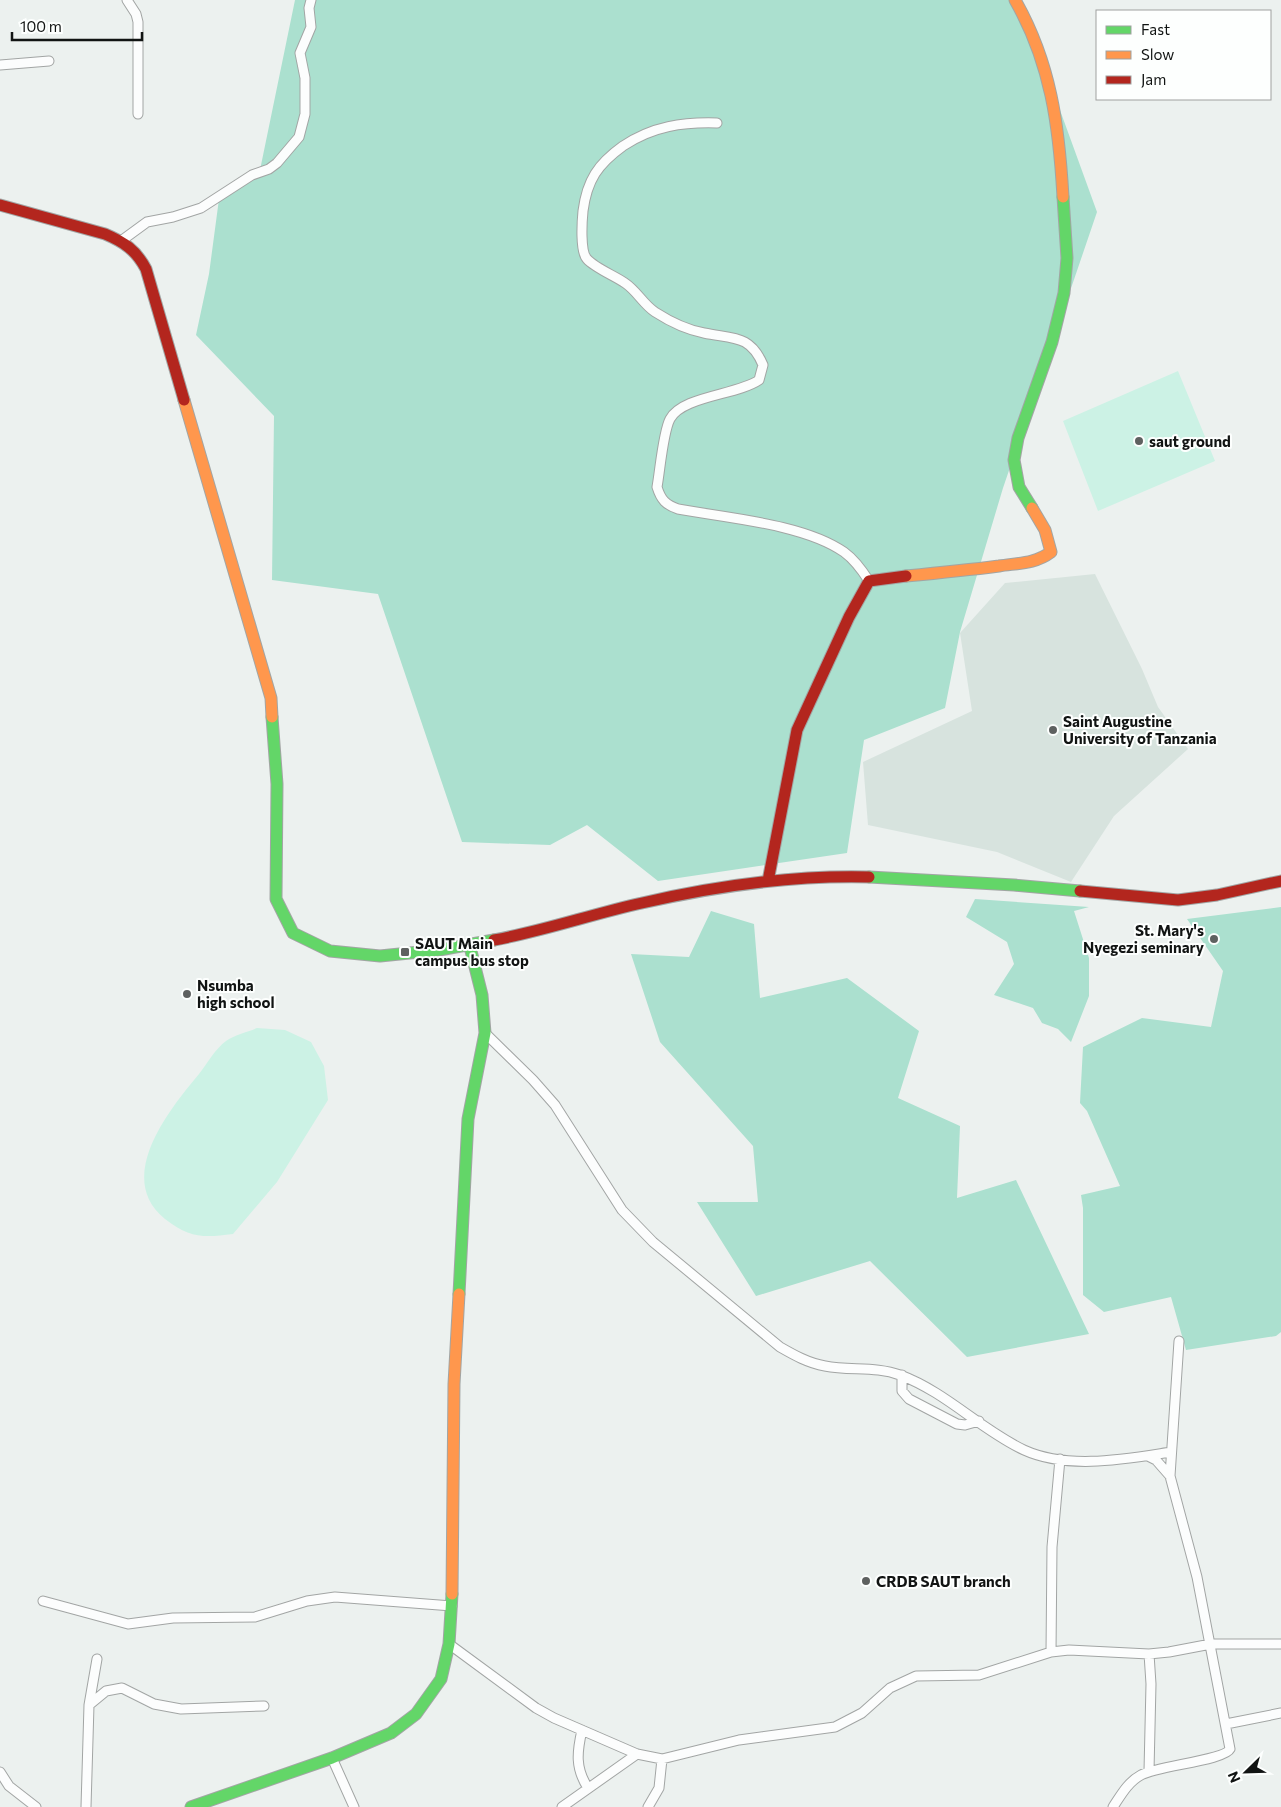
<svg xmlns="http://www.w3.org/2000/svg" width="1281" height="1807" font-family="Commissioner,sans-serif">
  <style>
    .built { fill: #d7e3de }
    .green { fill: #ccf2e5 }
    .forest { fill: #abe0cf }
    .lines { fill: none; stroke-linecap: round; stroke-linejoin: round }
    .street-casing { stroke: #a2a5a4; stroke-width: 11 }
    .fast-casing { stroke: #a2a5a4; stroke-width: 13 }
    .slow-casing { stroke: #a2a5a4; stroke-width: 13 }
    .jam-casing { stroke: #a2a5a4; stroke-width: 13 }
    .street { stroke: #fcfdfd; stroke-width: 9 }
    .fast { stroke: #63d668; stroke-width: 11 }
    .slow { stroke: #ff974d; stroke-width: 11 }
    .jam { stroke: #b3261e; stroke-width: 11 }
    .poi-dot { fill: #5e6160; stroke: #fdfffe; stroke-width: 2 }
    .labels { text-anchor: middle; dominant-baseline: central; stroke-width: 4; stroke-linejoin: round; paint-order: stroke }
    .poi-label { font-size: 15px; font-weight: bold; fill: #111413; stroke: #fdfffe; text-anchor: start }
  </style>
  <rect width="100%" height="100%" fill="#ecf1ef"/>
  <path class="built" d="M1095,574L1142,669L1158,707L1188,749L1114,816L1071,882L997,852L868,825L863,762L972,711L960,633L1005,583Z"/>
  <path class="green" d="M1178,371L1215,461L1098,511L1063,421Z
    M257,1028L285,1030L311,1042L324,1066L328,1100L277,1182L233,1234C203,1238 190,1238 165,1219C114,1178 169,1110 199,1074C207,1064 215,1049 226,1041C234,1035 248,1032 257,1028Z"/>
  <path class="forest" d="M295,0H1020L1097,212L1003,488L960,632L945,708L864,740L847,853L658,881L587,825L550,845L462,842L378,594L272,580L274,416L196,335L209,274L219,199L260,170Z
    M975,899L1089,907L1074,911L1089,958V996L1071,1042L1058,1029L1042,1023L1033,1008L994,995L1014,964L1007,942L966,917Z
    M1281,907V1332L1276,1336L1186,1350L1171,1297L1104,1312L1083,1295V1208L1081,1195L1120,1186L1087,1111L1080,1103L1083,1047L1142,1018L1211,1027L1223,971L1187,919Z
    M711,911L754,924L760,998L847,978L919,1031L898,1098L960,1126L957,1198L1016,1180L1089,1334L967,1357L870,1261L756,1296L697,1202H758L753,1146L660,1042L631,954L689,957Z"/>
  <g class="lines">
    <defs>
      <path id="street" d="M127,0L136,14L138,22V114
        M0,65L49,61
        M717,123C683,122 653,126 623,146C598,164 587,180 583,211C582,221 580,252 587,259C595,268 615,276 625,283C637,291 643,304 655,312C669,321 688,330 704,333C732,339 750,334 763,365L759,380C737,395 682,396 670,419C663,432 660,471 657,487C661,500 666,505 678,509C727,518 804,524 844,552C855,560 862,570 869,581
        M121,241L147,222L173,217L201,208L252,175L269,169L277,163L299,137L305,114V78L300,53L311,27L309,8L311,0
        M485,1033L533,1080L555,1105L622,1210L653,1242L780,1347C794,1355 808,1363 825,1366C850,1371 876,1366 900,1375C946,1392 981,1430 1024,1450C1068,1470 1125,1459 1171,1452
        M902,1375V1391L909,1399L957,1424L965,1425L979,1421
        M1148,1456L1156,1460L1170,1476
        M43,1601L128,1624L173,1618L255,1617L307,1601L335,1597L452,1606
        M449,1644L536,1708L554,1718L637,1754L662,1759L739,1740L835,1727L862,1713L890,1688L916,1676L979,1675L1051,1652L1069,1650L1149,1654L1169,1652L1211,1644H1281
        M1051,1652L1052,1547L1060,1459
        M1149,1654L1151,1684L1149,1771
        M89,1705L97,1659
        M1226,1724L1281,1713
        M582,1730C577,1752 575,1768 588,1788
        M332,1758L354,1807
        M0,1772L9,1786L36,1807
        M86,1807L89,1705L106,1691L122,1688L154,1704L181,1709L264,1706
        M562,1807L637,1754
        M648,1807L659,1788L662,1759
        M1113,1807C1121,1795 1128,1782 1141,1775C1157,1766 1225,1760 1230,1749L1197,1577L1170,1476L1179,1341"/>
      <path id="fast" d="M1032,508L1019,487L1014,460L1018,438L1052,342L1064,293L1067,258L1063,197
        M272,717L277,784L276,899L293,933L330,951L380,956L439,950L494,940
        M869,877L1014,885L1080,891
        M459,1294L468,1119L485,1033L482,995L470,947
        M191,1807L332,1758L391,1733L416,1714L441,1679L449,1644L452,1594"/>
      <path id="slow" d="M1015,0C1051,63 1059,126 1063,197
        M184,400L271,698L272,717
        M906,576C938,573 968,570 999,566C1018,563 1035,564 1051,552L1045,530L1032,508
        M452,1594L454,1384L459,1294"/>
      <path id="jam" d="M0,205L105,234C124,242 136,250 146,269L184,400
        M768,881L797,730L849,617L869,581L906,576
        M1080,891L1178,900L1217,895L1281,881
        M494,940C544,931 592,914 642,903C716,886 793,875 869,877"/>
    </defs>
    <use href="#street" class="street-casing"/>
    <use href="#fast" class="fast-casing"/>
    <use href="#slow" class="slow-casing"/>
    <use href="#jam" class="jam-casing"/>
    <use href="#street" class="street"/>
    <use href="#fast" class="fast"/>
    <use href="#slow" class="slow"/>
    <use href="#jam" class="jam"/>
  </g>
  <g class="poi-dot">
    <circle cx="1139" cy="441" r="5"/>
    <circle cx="1053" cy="730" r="5"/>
    <circle cx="1214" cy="939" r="5"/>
    <rect x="400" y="947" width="10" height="10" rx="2.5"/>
    <circle cx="187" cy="994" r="5"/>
    <circle cx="866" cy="1581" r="5"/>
  </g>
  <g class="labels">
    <g class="poi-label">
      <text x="1149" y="441">saut ground</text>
      <text x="1063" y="721">Saint Augustine<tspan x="1063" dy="17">University of Tanzania</tspan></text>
      <text x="1204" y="930" text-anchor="end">St. Mary's<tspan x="1204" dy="17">Nyegezi seminary</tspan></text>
      <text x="415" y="943">SAUT Main<tspan x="415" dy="17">campus bus stop</tspan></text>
      <text x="197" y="985">Nsumba<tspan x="197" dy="17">high school</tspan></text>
      <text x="876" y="1581">CRDB SAUT branch</text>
    </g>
  </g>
  <rect x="1096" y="10" width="175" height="90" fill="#fdfffe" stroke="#9fa1a0"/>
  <rect x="1106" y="26" width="25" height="8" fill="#63d668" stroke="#9fa1a0"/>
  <text x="1141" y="35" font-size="15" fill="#111413">Fast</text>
  <rect x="1106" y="51" width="25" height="8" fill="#ff974d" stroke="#9fa1a0"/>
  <text x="1141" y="60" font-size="15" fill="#111413">Slow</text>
  <rect x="1106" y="76" width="25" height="8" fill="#b3261e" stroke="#9fa1a0"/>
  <text x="1141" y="85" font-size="15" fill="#111413">Jam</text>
  <g transform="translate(1246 1772) rotate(247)" stroke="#fdfffe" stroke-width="4" paint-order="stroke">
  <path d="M0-4L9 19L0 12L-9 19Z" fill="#111413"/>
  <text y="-8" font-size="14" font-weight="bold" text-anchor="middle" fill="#111413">N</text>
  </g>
  <path d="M12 32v8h130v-8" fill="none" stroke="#111413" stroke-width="2.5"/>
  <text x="20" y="32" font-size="15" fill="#111413" stroke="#fdfffe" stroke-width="4" paint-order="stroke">100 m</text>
</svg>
